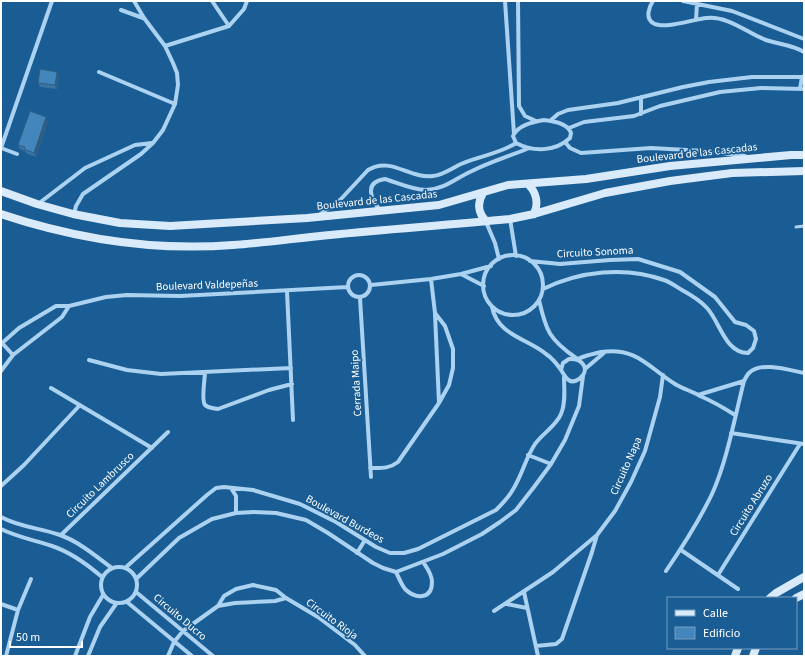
<svg xmlns="http://www.w3.org/2000/svg" width="805" height="657" font-family="'Source Sans 3',sans-serif">
  <style>
    .lines { fill: none; stroke-linecap: round; stroke-linejoin: round }
    .lane { stroke: #abd2f0; stroke-width: 3 }
    .street { stroke: #abd2f0; stroke-width: 4 }
    .secondary { stroke: #d9ebfb; stroke-width: 8 }
    .wall { fill: #3a73a1 }
    .shaded-wall { fill: #2f5e83 }
    .building { fill: #4386bb; stroke: #2f5e83 }
    .labels { text-anchor: middle; dominant-baseline: central; stroke-width: 3.5; stroke-linejoin: round; paint-order: stroke }
    .street-label { font-size: 11px; fill: #fff; stroke: #1a5d94 }
  </style>
  <rect width="100%" height="100%" fill="#1a5d94"/>
  <g class="lines">
    <path class="lane" d="M796,227L804,226"/>
    <path class="street" d="M212,1L229,26
      M505,1L514,134
      M518,1L519,106L525,116L536,121
      M653,1C649,7 645,18 653,23C665,30 693,19 707,18C729,16 747,33 766,40C778,44 793,45 804,52
      M683,1L732,11L804,39
      M121,10L143,18
      M696,20L697,4
      M165,46L229,26L244,9L247,1
      M99,72L175,104
      M800,89L802,77L804,76
      M641,114V97
      M544,120C553,121 568,123 571,133L570,138C555,152 533,152 516,143L513,136C518,125 533,122 544,120Z
      M550,121L558,114L568,110L618,103L683,87L709,82L752,77H804
      M569,128L584,122L634,116L660,106L720,92L761,88L804,89
      M565,142L570,148L581,153L651,148L705,151L745,156
      M1,148L52,1
      M1,148L17,154
      M38,204L85,168L135,145L152,143
      M381,211C371,200 363,182 385,179C398,183 413,190 426,190C445,189 456,178 472,171C490,162 510,156 529,148
      M74,214L76,206L83,194L141,154L153,143L163,130L175,104L178,85L177,73L173,63L165,46L144,18L134,1
      M319,215L341,199L368,170C391,156 409,179 433,176C443,175 452,168 461,164C479,156 499,154 516,143
      M510,219L516,256
      M486,222L495,243L499,259
      M483 285a30 30 0 1 1 60 0a30 30 0 1 1-60 0Z
      M530,261L560,264L610,260L638,259L680,272L715,297L735,322L746,325L754,331L756,339L753,348L748,353C725,353 720,322 707,308C701,301 691,295 682,290C677,287 670,282 664,280C625,266 580,271 543,289
      M461,274L484,286
      M348 286a11 11 0 1 1 22 0a11 11 0 1 1-22 0Z
      M371,285L431,279L461,274L491,266
      M287,291L293,420
      M360,298L371,477
      M539,300C546,331 549,339 576,358
      M492,307C498,336 527,338 546,354C552,358 557,364 561,370C565,376 569,386 579,379C591,370 583,358 569,359L563,363L561,370
      M435,314L439,403
      M2,343L13,355
      M1,344L19,328L56,306H69L106,297L127,295L180,296L348,287
      M578,359C586,355 593,354 601,352C637,347 648,367 675,384C683,389 692,391 700,396C712,401 724,408 735,415
      M89,360L127,370L161,374L291,368
      M585,369L605,352
      M1,371L13,355L62,317L69,306
      M205,372C205,379 201,400 205,405C208,408 213,408 218,409L269,390L292,384
      M51,388L152,448
      M698,395L744,381
      M731,433L804,444
      M528,455L551,464
      M370,468C381,468 389,469 398,462L439,403L449,385L453,368V349L445,326L435,313L431,279
      M1,486L24,465L80,405
      M231,488L236,496V513
      M1,517C19,527 40,528 60,535C78,541 97,557 112,568
      M1,529C17,537 34,540 52,546C70,552 88,565 102,577
      M61,535L168,432
      M681,550L738,589
      M357,553L365,540
      M101 585a18 18 0 1 1 36 0a18 18 0 1 1-36 0Z
      M125,568L207,495L216,488L224,487L253,490L300,504L336,522L376,547L390,553H404L418,549L496,510C502,504 508,498 512,491C522,476 525,459 535,444C543,433 556,426 561,414C566,403 564,389 564,377
      M666,571C683,546 699,521 712,494C727,461 735,416 744,381C745,379 747,375 749,373C761,361 789,370 804,373
      M396,572C399,578 401,584 405,589C415,599 432,600 432,582C432,574 427,568 423,562
      M718,575L800,444
      M136,579L179,538L212,519L236,513L254,512L276,513L306,520L328,533L373,563L383,568L396,572L443,554L482,534L500,522L516,510L534,487L551,464L565,440L579,406L583,376
      M136,592L213,656
      M524,592L538,656
      M127,602L192,656
      M1,604L18,610
      M507,604L527,608
      M218,606L235,603L275,601L286,598
      M494,611L553,572L597,535L615,511L631,482L645,451L660,397L663,375
      M536,646L556,644L562,639L592,552L597,535
      M6,656L18,610L31,579
      M75,656L90,617L103,595
      M88,656L100,627L116,604
      M168,656L174,642L183,631L218,606L224,596L236,589L253,585L276,590L286,598L318,617L355,645L365,656"/>
    <path class="secondary" d="M528,184C536,192 539,203 534,214
      M1,191L37,204L73,214L120,223L170,226L307,218L439,205L508,185L586,179L670,166L791,155H804
      M483,193C477,203 478,213 486,221
      M1,214C76,239 155,251 233,245C265,243 297,238 330,235C390,229 450,225 510,219L534,214L605,193L670,181L732,173L804,171
      M770,598L776,593L804,577
      M796,598L804,594
      M735,656L738,648
      M753,656L756,648"/>
  </g>
  <path class="wall" d="M59,76L57,89L40,87L38,83Z
    M48,121L36,157L26,153L25,151L20,149L18,145Z"/>
  <path class="shaded-wall" d="M57,72L59,76L57,89L55,85Z
    M46,117L48,121L36,157L34,153Z"/>
  <path class="building" d="M40,69L57,72L55,85L38,83Z
    M30,111L46,117L34,153L24,149L25,147L18,145Z"/>
  <g class="labels">
    <g class="street-label">
      <text transform="translate(697 153) rotate(-6)">Boulevard de las Cascadas</text>
      <text transform="translate(377 200) rotate(-6)">Boulevard de las Cascadas</text>
      <text transform="translate(595 252) rotate(-3)">Circuito Sonoma</text>
      <text transform="translate(207 285) rotate(-2)">Boulevard Valdepeñas</text>
      <text transform="translate(356 383) rotate(-93)">Cerrada Maipo</text>
      <text transform="translate(626 466) rotate(-66)">Circuito Napa</text>
      <text transform="translate(100 485) rotate(-44)">Circuito Lambrusco</text>
      <text transform="translate(751 505) rotate(-58)">Circuito Abruzo</text>
      <text transform="translate(345 519) rotate(29)">Boulevard Burdeos</text>
      <text transform="translate(180 617) rotate(40)">Circuito Ducro</text>
      <text transform="translate(332 619) rotate(36)">Circuito Rioja</text>
    </g>
  </g>
  <rect width="805" height="657" fill="none" stroke="#ffffff" stroke-width="4"/>
  <rect x="667" y="597" width="130" height="52" fill="#1a5d94" stroke="#769ebf"/>
  <rect x="675" y="610" width="20" height="6" fill="#d9ebfb" stroke="#769ebf"/>
  <text x="703" y="617" font-size="12" fill="#ffffff">Calle</text>
  <rect x="675" y="627" width="20" height="12" fill="#4386bb" stroke="#769ebf"/>
  <text x="703" y="637" font-size="12" fill="#ffffff">Edificio</text>
  <path d="M10 641v6h72v-6" fill="none" stroke="#ffffff" stroke-width="2"/>
  <text x="16" y="641" font-size="12" fill="#ffffff" stroke="#1a5d94" stroke-width="3" paint-order="stroke">50 m</text>
</svg>
